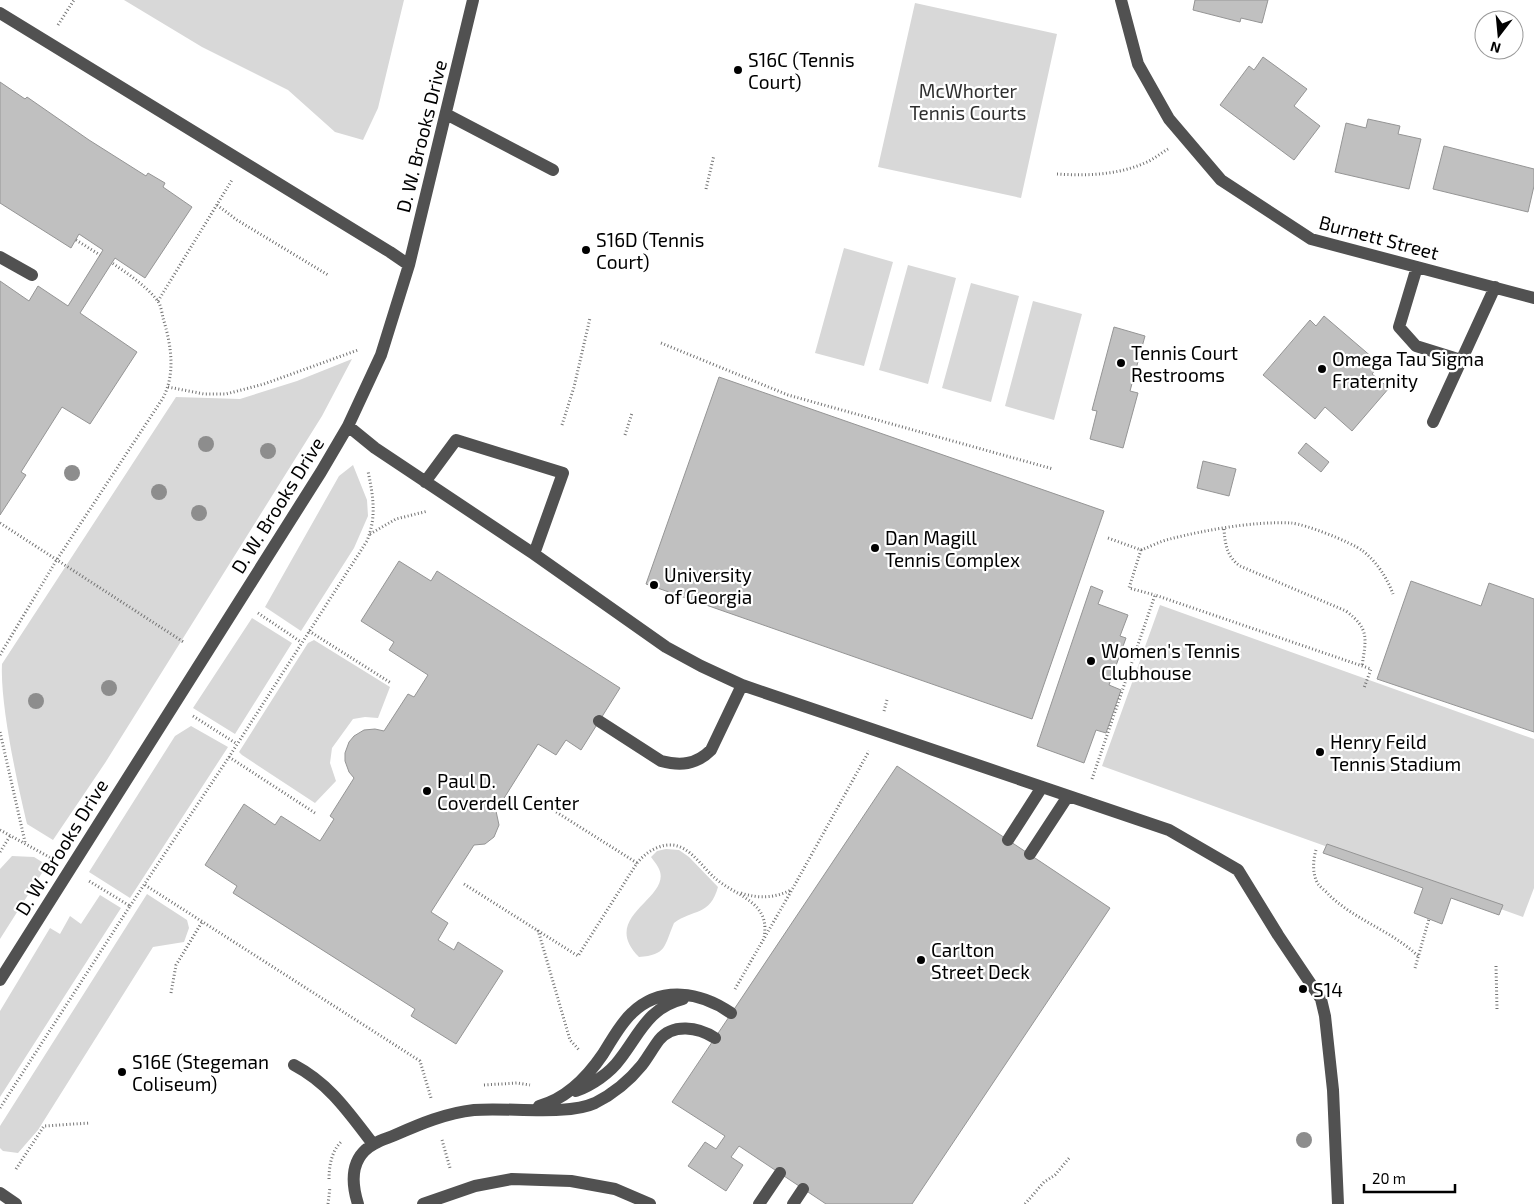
<svg xmlns="http://www.w3.org/2000/svg" width="1534" height="1204" font-family="'Exo 2',sans-serif">
  <style>
    .green { fill: #d8d8d8 }
    .building { fill: #c0c0c0; stroke: #959595 }
    .lines { fill: none; stroke-linecap: round; stroke-linejoin: round }
    .path { stroke: #737373; stroke-width: 3; stroke-dasharray: 1 2.5; stroke-linecap: butt }
    .minor { stroke: #515151; stroke-width: 12 }
    .tree { fill: #8d8d8d }
    .poi-dot { fill: #000; stroke: #fff; stroke-width: 2 }
    .labels { text-anchor: middle; dominant-baseline: central; stroke-width: 4.5; stroke-linejoin: round; paint-order: stroke }
    .poi-label { font-size: 19px; fill: #000; stroke: #fff; text-anchor: start }
    .park-label { font-size: 19px; fill: #2f2f2f; stroke: #fff }
    .street-label { font-size: 19px; fill: #000; stroke: #fff }
  </style>
  <rect width="100%" height="100%" fill="#fff"/>
  <path class="green" d="M124,0H404L378,108L363,140L335,132L288,90L202,47Z
    M915,3L1057,34L1021,198L878,167Z
    M844,248L893,262L864,366L815,353Z
    M908,265L956,278L928,384L879,370Z
    M971,283L1019,296L991,402L942,388Z
    M1033,301L1082,314L1054,420L1005,406Z
    M352,359L322,416L105,763L53,840L27,824C17,782 0,704 2,664L176,397L240,399L297,381Z
    M353,465L367,500L368,516L354,548L301,631L265,607L339,476Z
    M1160,605L1534,739V888L1523,917L1102,766Z
    M252,618L292,643L235,734L193,708Z
    M314,640L390,687L378,718L365,717L353,719L332,748L330,763L336,781L315,803L242,755L239,752L308,643Z
    M191,726L228,747L130,898L89,872L175,736Z
    M666,849L679,850L689,857L718,887C710,916 693,909 674,923C664,946 667,955 639,957C597,915 676,898 658,867C656,863 653,860 651,857L657,851Z
    M12,856L34,857L47,865L0,939V869Z
    M147,894L187,920L189,928L184,942L153,947L38,1130L18,1153L3,1151L0,1148V1126Z
    M100,895L121,908L0,1097V1011L50,928L60,934L70,916L81,924Z"/>
  <path class="building" d="M1195,0H1268L1262,23L1241,18L1240,22L1193,10Z
    M1263,57L1307,89L1294,106L1320,126L1294,160L1220,105L1249,66L1254,70Z
    M0,82L25,99L27,97L89,140L146,176L148,173L165,183L163,187L192,207L145,278L115,258L80,313L137,352L90,424L62,407L21,472L26,475L0,515V281L29,301L38,286L68,306L103,250L79,234L71,248L0,203Z
    M1368,119L1400,126L1398,134L1421,139L1409,189L1335,172L1346,123L1366,128Z
    M1444,146L1534,169V186L1528,212L1433,189Z
    M1324,316L1380,364L1372,374L1389,388L1352,431L1325,407L1315,419L1263,375L1310,320L1316,326Z
    M1114,327L1145,336L1130,391L1138,393L1123,448L1090,439L1097,411L1092,410Z
    M719,377L1104,511L1032,719L646,584Z
    M1306,443L1329,462L1321,472L1298,453Z
    M1203,461L1236,469L1229,496L1197,488Z
    M399,561L431,581L437,571L620,688L581,750L566,740L556,755L538,744L496,811L499,825L494,837L485,844L474,845L431,912L448,923L438,940L454,950L458,942L503,971L456,1044L411,1016L415,1009L233,893L237,886L205,865L244,804L275,825L281,816L320,841L334,819L330,816L354,778L349,772L345,761V753L349,742L354,736L364,730L375,729L384,731L408,694L414,697L428,675L389,650L394,642L361,621Z
    M1411,581L1481,606L1489,583L1534,599V732L1377,679Z
    M1091,586L1103,591L1098,604L1128,615L1120,636L1126,638L1109,685L1121,690L1106,733L1096,730L1084,763L1037,746Z
    M897,766L1110,908L912,1204H826L739,1146L731,1157L743,1165L726,1191L688,1166L705,1142L716,1149L725,1136L672,1102Z
    M1327,844L1503,905L1499,915L1451,898L1442,924L1414,913L1423,888L1323,853Z"/>
  <g class="lines">
    <path class="path" d="M58,25L74,0
      M1057,174C1087,176 1119,175 1147,162C1154,159 1161,153 1168,149
      M706,189L714,155
      M217,205L237,220L328,275
      M76,240L100,255
      M158,301L232,180
      M661,343L788,395L1053,469
      M168,387L204,394H226L264,384L358,350
      M562,425L574,387L590,318
      M625,435L632,413
      M0,523L185,643
      M1224,529C1225,544 1227,557 1240,566L1346,611C1370,629 1366,639 1362,666
      M370,534L396,519L428,511
      M1108,538L1141,550L1129,588L1155,595
      M1141,550C1150,547 1160,541 1170,539C1205,530 1255,521 1291,523C1305,524 1351,542 1363,551C1377,562 1387,578 1393,594
      M258,613L301,642
      M309,631L391,683
      M0,655L56,561L163,398C176,373 171,344 163,318C162,313 161,305 157,300C146,286 127,273 112,263
      M884,711L887,700
      M193,716L237,744
      M0,732L25,842
      M229,757L315,813
      M1092,779L1155,595L1371,669L1364,688
      M0,830L51,858
      M1316,850C1313,860 1312,874 1318,884C1321,888 1326,891 1329,895C1355,920 1392,931 1418,956
      M0,852L10,836
      M637,863C643,856 650,850 659,847C686,837 699,865 716,879C736,896 771,902 764,937
      M464,884L578,956L637,863L534,798
      M145,885L420,1061L431,1098
      M741,893C759,899 775,898 791,890
      M130,906L229,757L367,541C377,516 373,496 368,471
      M538,930L570,1040L580,1051
      M1496,966L1497,1009
      M1415,968L1429,919
      M735,989L793,888L869,751
      M171,993L176,965L202,922
      M484,1085L517,1083L530,1085
      M0,1108L130,906L89,881
      M442,1140L450,1168
      M16,1169L44,1126L90,1123
      M329,1179C329,1165 332,1150 342,1141
      M328,1204L330,1187
      M1025,1204L1044,1182L1055,1175L1070,1157"/>
    <path class="minor" d="M1121,0L1138,64L1169,119L1221,180L1311,239L1534,298
      M0,13L390,252L409,265
      M446,114L553,170
      M0,257L32,275
      M1417,267L1399,327L1416,346L1461,360
      M1433,422L1495,287
      M348,426L375,448L534,554L666,647L701,666L742,685L1169,830L1238,870L1278,935L1321,999L1325,1016L1333,1090L1338,1204
      M425,482L456,440L563,473L534,554
      M599,721L661,761C680,766 696,765 711,750L742,685
      M1008,840L1042,787
      M1030,854L1068,796
      M0,980L321,472L348,426L381,355L409,265L473,0
      M294,1065C330,1084 349,1113 373,1144
      M576,1091C592,1085 610,1073 620,1059C640,1033 648,1008 683,999
      M539,1106C566,1099 588,1076 603,1054C612,1040 620,1024 632,1013C661,985 701,992 731,1013
      M0,1193L16,1204
      M358,1204C351,1182 350,1157 374,1144C380,1140 388,1138 395,1135C420,1124 446,1113 474,1110C507,1107 567,1116 595,1103C613,1094 629,1081 642,1065C648,1057 653,1048 659,1040C673,1023 698,1027 715,1038
      M423,1204L475,1186L512,1179L571,1181L615,1189L650,1204
      M759,1204L780,1173
      M793,1204L803,1189"/>
  </g>
  <g class="tree">
    <circle cx="206" cy="444" r="8"/>
    <circle cx="268" cy="451" r="8"/>
    <circle cx="72" cy="473" r="8"/>
    <circle cx="159" cy="492" r="8"/>
    <circle cx="199" cy="513" r="8"/>
    <circle cx="109" cy="688" r="8"/>
    <circle cx="36" cy="701" r="8"/>
    <circle cx="1304" cy="1140" r="8"/>
  </g>
  <g class="poi-dot">
    <circle cx="738" cy="70" r="5"/>
    <circle cx="586" cy="250" r="5"/>
    <circle cx="1121" cy="363" r="5"/>
    <circle cx="1322" cy="369" r="5"/>
    <circle cx="875" cy="548" r="5"/>
    <circle cx="654" cy="585" r="5"/>
    <circle cx="1091" cy="661" r="5"/>
    <circle cx="1320" cy="752" r="5"/>
    <circle cx="427" cy="791" r="5"/>
    <circle cx="921" cy="960" r="5"/>
    <circle cx="1303" cy="989" r="5"/>
    <circle cx="122" cy="1072" r="5"/>
  </g>
  <g class="labels">
    <g class="poi-label">
      <text x="748" y="59">S16C (Tennis<tspan x="748" dy="22">Court)</tspan></text>
      <text x="596" y="239">S16D (Tennis<tspan x="596" dy="22">Court)</tspan></text>
      <text x="1131" y="352">Tennis Court<tspan x="1131" dy="22">Restrooms</tspan></text>
      <text x="1332" y="358">Omega Tau Sigma<tspan x="1332" dy="22">Fraternity</tspan></text>
      <text x="885" y="537">Dan Magill<tspan x="885" dy="22">Tennis Complex</tspan></text>
      <text x="664" y="574">University<tspan x="664" dy="22">of Georgia</tspan></text>
      <text x="1101" y="650">Women's Tennis<tspan x="1101" dy="22">Clubhouse</tspan></text>
      <text x="1330" y="741">Henry Feild<tspan x="1330" dy="22">Tennis Stadium</tspan></text>
      <text x="437" y="780">Paul D.<tspan x="437" dy="22">Coverdell Center</tspan></text>
      <text x="931" y="949">Carlton<tspan x="931" dy="22">Street Deck</tspan></text>
      <text x="1313" y="989">S14</text>
      <text x="132" y="1061">S16E (Stegeman<tspan x="132" dy="22">Coliseum)</tspan></text>
    </g>
    <g class="park-label">
      <text x="968" y="90">McWhorter<tspan x="968" dy="22">Tennis Courts</tspan></text>
    </g>
    <g class="street-label">
      <text transform="translate(421 136) rotate(-76)">D. W. Brooks Drive</text>
      <text transform="translate(1379 237) rotate(15)">Burnett Street</text>
      <text transform="translate(277 505) rotate(-58)">D. W. Brooks Drive</text>
      <text transform="translate(61 847) rotate(-58)">D. W. Brooks Drive</text>
    </g>
  </g>
  <g transform="translate(1499 35) rotate(196)"><circle r="24" fill="#ffffff" stroke="#999999"/>
  <path d="M0-4L9 19L0 12L-9 19Z" fill="#000000"/>
  <text y="-8" font-size="14" font-weight="bold" text-anchor="middle" fill="#000000">N</text>
  </g>
  <path d="M1364 1184v8h91v-8" fill="none" stroke="#000000" stroke-width="2.5"/>
  <text x="1372" y="1184" font-size="15" fill="#000000" stroke="#ffffff" stroke-width="4" paint-order="stroke">20 m</text>
</svg>
